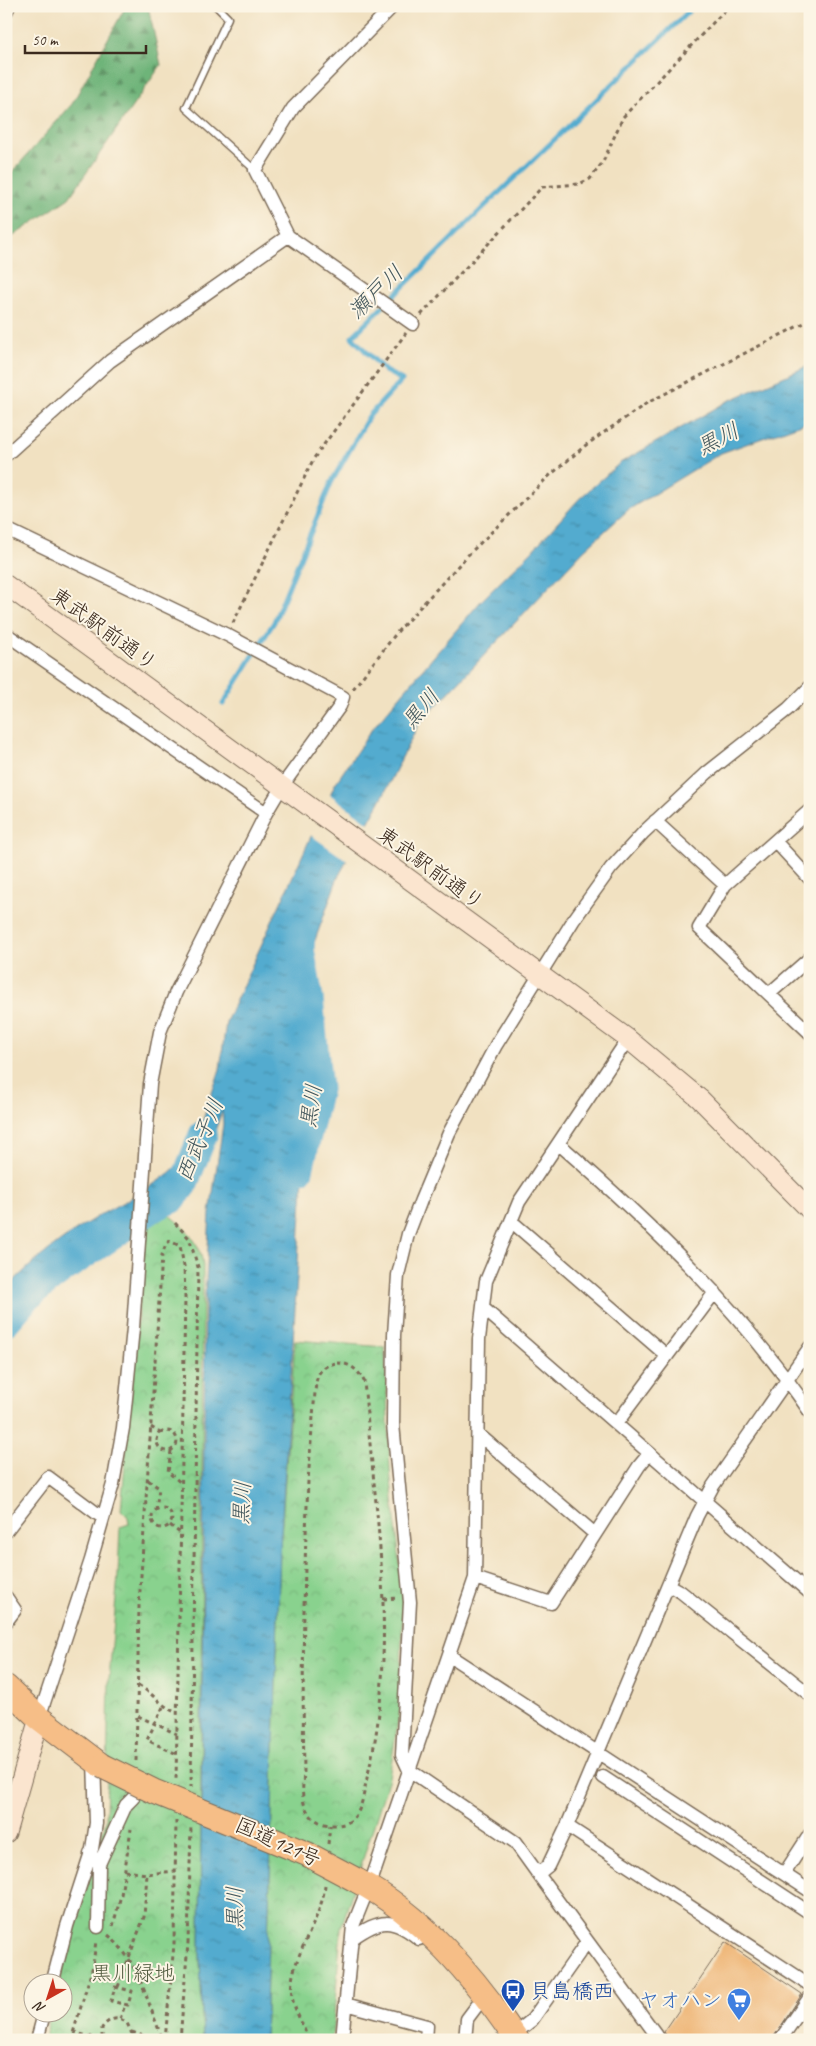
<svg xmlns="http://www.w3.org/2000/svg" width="816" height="2046" font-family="Caveat,'Klee One',sans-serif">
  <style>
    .forest { fill: url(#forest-firs); stroke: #546f4c }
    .park { fill: url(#park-crowns); stroke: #627e56 }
    .water { fill: url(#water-ripples); stroke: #466a76 }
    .pier { fill: #f1e1c1 }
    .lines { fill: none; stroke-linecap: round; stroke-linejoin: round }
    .stream { stroke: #52abcf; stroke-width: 5 }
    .river { stroke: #52abcf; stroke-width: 29 }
    .building { fill: #efb87a }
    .lane-casing { stroke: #7b6a57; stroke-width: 9 }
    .street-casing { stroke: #7b6a57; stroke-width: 15 }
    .secondary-casing { stroke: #7b6a57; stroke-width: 21 }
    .highway-casing { stroke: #7b6a57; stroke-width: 26 }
    .path { stroke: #7b6a57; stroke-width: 3; stroke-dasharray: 4 4; stroke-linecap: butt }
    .lane { stroke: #fff; stroke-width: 6 }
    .street { stroke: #fff; stroke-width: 12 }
    .secondary { stroke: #fbe5cf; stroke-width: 19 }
    .highway { stroke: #f6be87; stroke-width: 24 }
    .highway-bridge-casing { stroke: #7b6a57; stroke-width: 26; stroke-linecap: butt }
    .highway-bridge { stroke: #f6be87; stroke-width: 24 }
    .labels { text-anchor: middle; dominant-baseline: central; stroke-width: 4; stroke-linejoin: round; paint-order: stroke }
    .street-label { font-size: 21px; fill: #3b2a1e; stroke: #fcf5e5 }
    .park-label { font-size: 21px; fill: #525c40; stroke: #fcf5e5 }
    .transit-label { font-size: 21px; fill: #164399; stroke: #fcf5e5; text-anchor: start }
    .shop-label { font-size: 21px; fill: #366cbe; stroke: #fcf5e5; text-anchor: end }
    .water-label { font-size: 22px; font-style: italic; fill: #43575c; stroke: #fcf5e5 }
  </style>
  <defs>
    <pattern id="forest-firs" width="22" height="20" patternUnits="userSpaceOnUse" patternTransform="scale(1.25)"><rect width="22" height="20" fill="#6eb479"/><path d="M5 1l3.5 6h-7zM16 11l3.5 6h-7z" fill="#5c9363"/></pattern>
    <pattern id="park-crowns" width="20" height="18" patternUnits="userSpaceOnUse" patternTransform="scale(1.25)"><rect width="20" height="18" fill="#89d28e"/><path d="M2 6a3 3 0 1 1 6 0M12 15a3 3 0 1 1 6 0" fill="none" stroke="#77b47a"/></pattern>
    <pattern id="water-ripples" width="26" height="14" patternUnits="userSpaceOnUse" patternTransform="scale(1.25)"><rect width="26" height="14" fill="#52abcf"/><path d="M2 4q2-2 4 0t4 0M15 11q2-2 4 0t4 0" fill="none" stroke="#458ba7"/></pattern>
  </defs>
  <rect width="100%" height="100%" fill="#fcf5e5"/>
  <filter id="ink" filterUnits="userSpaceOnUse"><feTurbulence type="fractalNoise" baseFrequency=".02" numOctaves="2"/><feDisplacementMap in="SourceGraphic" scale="10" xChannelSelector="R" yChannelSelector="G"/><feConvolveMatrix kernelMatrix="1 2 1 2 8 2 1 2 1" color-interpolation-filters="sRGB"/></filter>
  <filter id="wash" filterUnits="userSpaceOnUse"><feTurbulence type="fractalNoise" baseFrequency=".0096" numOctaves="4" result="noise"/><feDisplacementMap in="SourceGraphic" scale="20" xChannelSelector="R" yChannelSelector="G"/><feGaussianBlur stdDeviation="1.12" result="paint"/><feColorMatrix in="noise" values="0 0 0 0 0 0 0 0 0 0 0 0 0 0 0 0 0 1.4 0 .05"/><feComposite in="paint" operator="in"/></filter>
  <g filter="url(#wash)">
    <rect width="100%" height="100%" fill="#f1e1c1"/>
    <path class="forest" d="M126,6H148L161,65L69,198L6,241V179L72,104Z"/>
    <path class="park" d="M165,1211C183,1225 200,1240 203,1265L200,1958L203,2040H44L51,2014H62V1984L59,1983L106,1821L109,1679L118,1575L120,1527L129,1524L128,1517L121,1510L144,1243L148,1217L155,1212Z
      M295,1340L385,1347L390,1470L403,1593L400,1708L389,1778L341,1928L332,2040H265L280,1550Z"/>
    <path class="water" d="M810,365V421L721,453L628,510L584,550L418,725L383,796L338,877L302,976L312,1088L301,1213L280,1550L265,2040H203L200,1958L205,1298L210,1213L223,1124L222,1111L210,1145L169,1194L113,1225L61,1260L16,1297L6,1318V1289C31,1262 64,1237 95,1218C130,1197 173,1180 195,1144L220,1069L226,1022L335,784L372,729L481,601L532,551L579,499L620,463L728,401Z"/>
    <path class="pier" d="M328,793L370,824L349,862L309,834Z"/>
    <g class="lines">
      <path class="stream" d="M223,704L274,622L331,483L369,416L402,380L385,371L352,337L485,206L688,12L682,6"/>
      <path class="river" d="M299,1170L318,1089L309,998L300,949L301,933
        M6,1321L28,1296L63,1269L153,1208L172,1199L184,1183L203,1135"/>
    </g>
    <g id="blocks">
      <path class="building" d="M725,1942L802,1994L772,2040H670L664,2032Z"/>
    </g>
  </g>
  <g filter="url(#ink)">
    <use href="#blocks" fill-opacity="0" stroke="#7b6a57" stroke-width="1"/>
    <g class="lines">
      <defs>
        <path id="lane" d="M216,6L228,18L186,108L255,170"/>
        <path id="street" d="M393,6L293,108L255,170L288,236L413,324
          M6,12L9,6
          M6,455L110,361L288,236
          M6,529L227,635L343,697L340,706L282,786L266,813L176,992L160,1032L150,1084L133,1328L123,1428L113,1484L91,1560L39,1718
          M6,634L266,813
          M810,810L725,885L699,928L810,1033
          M655,821L725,885
          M775,841L810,879
          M770,993L810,958
          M559,1144C652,1225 740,1309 810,1412
          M511,1221L666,1355
          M483,1308L810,1593
          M616,1424L715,1292
          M478,1434L595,1534
          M6,1531L48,1477L103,1518
          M475,1578L551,1603L639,1466L649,1454
          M668,1585L681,1592L810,1695
          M6,1597L15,1610L6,1622
          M450,1656L784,1874L810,1834
          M603,1777L810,1913
          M567,1826L810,1985
          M90,1853L99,1864L98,1927
          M99,1864L126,1805L133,1798
          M538,1874L515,1842L409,1770L402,1755L410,1602L393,1424L394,1335L398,1275L408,1234L421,1200L449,1133L496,1045L573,921L611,868L644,832L707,773L788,709L810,687
          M784,1874L810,1891
          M353,1938C380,1919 392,1917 419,1939
          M52,1984L67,1926L92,1849L96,1823L94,1760
          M345,2004L427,2026L426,2040
          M513,2035L532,2020L587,1942
          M37,2040L44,2014
          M342,2040L353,1926L373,1876L475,1578L479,1339L486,1281L519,1202L628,1039
          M465,2040L467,2019L485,1995
          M660,2040L538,1874L548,1866L567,1826L697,1516L713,1486L810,1347
          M780,2040L810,1997"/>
        <path id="secondary" d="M6,585L628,1039L700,1099L810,1210
          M6,1833L39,1718"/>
        <path id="highway" d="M6,1687L39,1718L102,1766
          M356,1880C423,1915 475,1978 517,2040"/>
      </defs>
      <use href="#lane" class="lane-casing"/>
      <use href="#street" class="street-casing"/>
      <use href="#secondary" class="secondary-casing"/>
      <use href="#highway" class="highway-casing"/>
      <path class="path" d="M421,315L542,187L579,184L590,179L603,162L623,117L729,6
        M233,623L314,458L406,333
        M353,689L398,631L468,555L548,477L586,445L647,403L810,320
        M175,1223L189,1238L198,1267L191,1787
        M337,1363C350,1363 358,1370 364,1381C375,1512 400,1648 367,1778C362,1799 362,1827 332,1825C319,1825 307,1816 304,1803C301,1792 304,1780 304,1769C302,1673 304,1577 308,1481C310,1455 312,1429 314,1404C315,1395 315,1384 318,1375C322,1367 329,1364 337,1363Z
        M151,1427L160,1433
        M157 1441a10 10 0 1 1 20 0a10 10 0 1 1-20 0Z
        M171,1451L168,1472L181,1483
        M148,1480L159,1488L156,1510
        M152 1518a10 10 0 1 1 20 0a10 10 0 1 1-20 0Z
        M170,1525L180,1533
        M383,1599L397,1598
        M138,1685C154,1694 161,1706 177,1713
        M163,1707L147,1740L177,1754
        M138,1716L177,1734
        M136,1761L139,1606L162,1255L166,1244L170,1241L180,1246L184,1266L185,1298L176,1780
        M328,1844L330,1825
        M125,1871L147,1874L175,1871
        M113,1926L121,1895L131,1829
        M108,1935C140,1962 147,2003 163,2040
        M115,1987L132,1991L128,2005L111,2001Z
        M118,1987L144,1917L147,1874
        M120,2019L125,2005
        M73,2032L102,2040V2028C109,2018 118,2016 127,2023L132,2034L131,2040
        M132,2032L155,2040
        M71,2040L93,1966L96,1940
        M165,2040L174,1944L176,1821
        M180,2040L188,1943L191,1826
        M308,2040C304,2025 294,2011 292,1996C287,1960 321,1924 325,1885"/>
      <use href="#lane" class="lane"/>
      <use href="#street" class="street"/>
      <use href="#secondary" class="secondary"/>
      <use href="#highway" class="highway"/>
      <defs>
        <path id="highway-bridge" d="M102,1766L153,1791L307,1854L356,1880"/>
      </defs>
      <use href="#highway-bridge" class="highway-bridge-casing"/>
      <use href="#highway-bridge" class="highway-bridge"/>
    </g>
  </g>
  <defs>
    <symbol id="bus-pin" viewBox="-11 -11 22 30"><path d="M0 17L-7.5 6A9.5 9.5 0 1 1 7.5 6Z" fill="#1a4fb4" stroke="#fcf5e5"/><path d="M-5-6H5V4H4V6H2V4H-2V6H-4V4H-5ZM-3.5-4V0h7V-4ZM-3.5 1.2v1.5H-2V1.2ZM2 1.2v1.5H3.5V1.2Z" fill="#fff"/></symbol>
    <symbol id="supermarket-pin" viewBox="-11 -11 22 30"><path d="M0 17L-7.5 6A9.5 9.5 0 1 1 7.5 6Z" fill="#3f7fe0" stroke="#fcf5e5"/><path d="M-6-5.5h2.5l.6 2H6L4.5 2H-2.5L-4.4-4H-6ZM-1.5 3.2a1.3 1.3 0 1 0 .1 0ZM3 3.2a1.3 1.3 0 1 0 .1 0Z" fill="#fff"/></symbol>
  </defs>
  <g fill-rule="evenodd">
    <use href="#bus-pin" x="499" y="1977" width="28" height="38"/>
    <use href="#supermarket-pin" x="725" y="1986" width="28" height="38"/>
  </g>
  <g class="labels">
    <g class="street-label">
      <text transform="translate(104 629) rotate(36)">東武駅前通り</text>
      <text transform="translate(431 868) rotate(36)">東武駅前通り</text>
      <text transform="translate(278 1842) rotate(24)">国道121号</text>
    </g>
    <g class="park-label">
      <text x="133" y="1973">黒川緑地</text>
    </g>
    <g class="transit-label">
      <text x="530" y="1991">貝島橋西</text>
    </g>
    <g class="shop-label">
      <text x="722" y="2000">ヤオハン</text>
    </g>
    <g class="water-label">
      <text transform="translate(376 292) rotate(-44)">瀬戸川</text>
      <text transform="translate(718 439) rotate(-27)">黒川</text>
      <text transform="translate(421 709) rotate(-49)">黒川</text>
      <text transform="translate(311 1106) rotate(-81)">黒川</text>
      <text transform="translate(200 1140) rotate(-67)">西武子川</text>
      <text transform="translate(242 1503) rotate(-87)">黒川</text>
      <text transform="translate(235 1908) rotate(-90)">黒川</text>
    </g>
  </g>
  <rect width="816" height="2046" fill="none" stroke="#fcf5e5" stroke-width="25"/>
  <g transform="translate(48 1998) rotate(219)"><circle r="24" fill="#fcf5e5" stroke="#afa495"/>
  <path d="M0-4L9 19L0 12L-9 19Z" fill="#c8321e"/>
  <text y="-8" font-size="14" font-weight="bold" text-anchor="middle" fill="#3b2a1e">N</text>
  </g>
  <path d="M25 45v8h121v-8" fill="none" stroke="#3b2a1e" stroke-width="2.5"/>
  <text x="32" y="45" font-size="15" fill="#3b2a1e" stroke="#fcf5e5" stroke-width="4" paint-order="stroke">50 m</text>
</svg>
